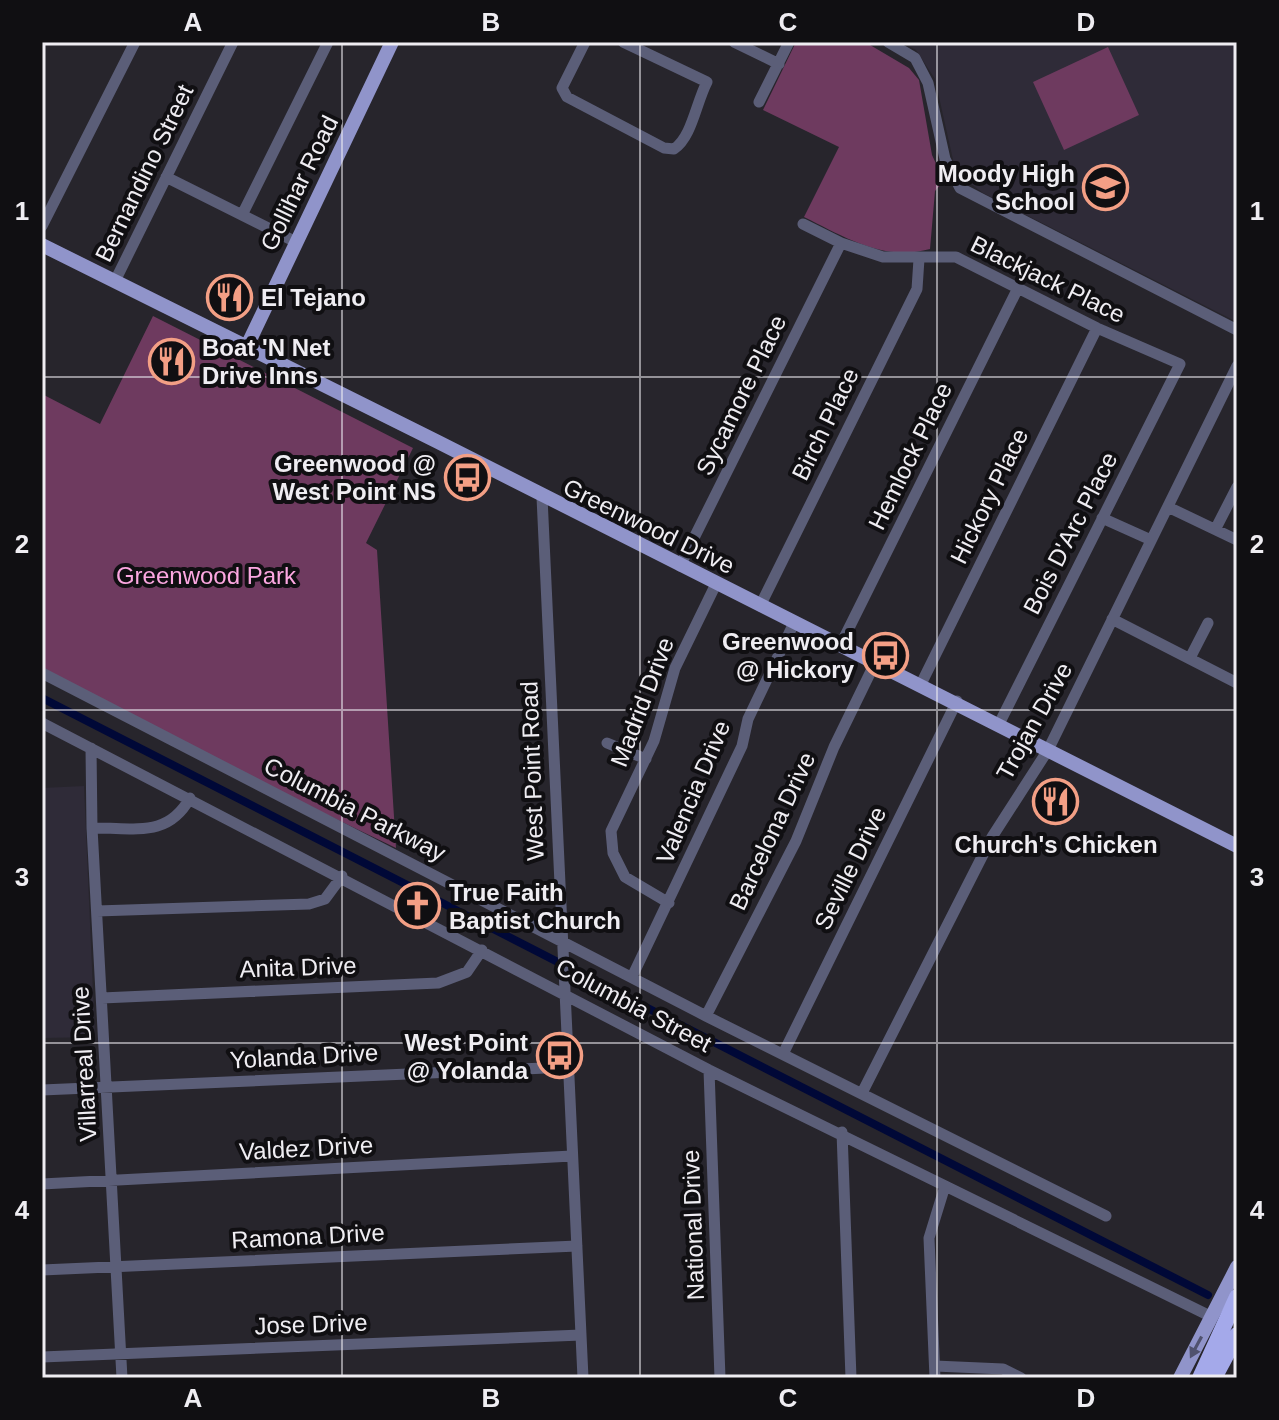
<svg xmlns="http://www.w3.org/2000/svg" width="1279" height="1420" font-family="Arial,sans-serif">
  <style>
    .built { fill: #2f2b38 }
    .green { fill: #6e3a5f }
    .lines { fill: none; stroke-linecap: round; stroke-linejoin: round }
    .canal { stroke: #000837; stroke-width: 8 }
    .minor { stroke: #5b5e78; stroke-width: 11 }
    .major { stroke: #9094ca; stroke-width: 14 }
    .highway { stroke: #a4a9ea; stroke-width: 16 }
    .oneway { fill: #50526e }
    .grid { fill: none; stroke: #efedf2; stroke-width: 2; stroke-opacity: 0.55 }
    .labels { text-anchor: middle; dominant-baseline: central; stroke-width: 8; stroke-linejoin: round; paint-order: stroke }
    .street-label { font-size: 24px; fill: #efedf2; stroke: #100f12 }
    .poi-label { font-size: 24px; font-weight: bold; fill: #efedf2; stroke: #100f12; text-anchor: end }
    .park-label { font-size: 24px; fill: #fca7e1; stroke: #100f12 }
    .neatline { fill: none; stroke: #efedf2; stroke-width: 3 }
    .grid-label { font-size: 26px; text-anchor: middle; font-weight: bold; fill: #efedf2 }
  </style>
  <rect width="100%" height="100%" fill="#27252c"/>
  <path class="built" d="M901,42H1237V322L983,193L966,180L954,164L935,79L916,50Z
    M84,786L95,1037L42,1038V788Z"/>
  <path class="green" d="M796,42H865L909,68L919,80L932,155L944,181L935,191L930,249C883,262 845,237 804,217L839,147L763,110Z
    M1108,47L1139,115L1064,150L1033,82Z
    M153,316L413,448L366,543L377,550L396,848L42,677V394L100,424Z"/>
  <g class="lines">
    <path class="canal" d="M42,698L1208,1295"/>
    <path class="minor" d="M585,42L562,88L567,97L664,148L674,149C692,137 696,103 707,82L623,42
      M734,42L779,64
      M888,42L915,58L928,83L945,159L960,188L1237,330
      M759,102L789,42
      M166,177L294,241
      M242,215L328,42
      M803,224L841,243L883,257H956L1097,328L1180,364L1000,722
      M42,226L135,42
      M115,281L233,42
      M542,497L583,1378
      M1168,507L1237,540
      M1102,518L1151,540
      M1216,528L1237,487
      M680,566L841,243
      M760,606L917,289L919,259
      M1112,619L1237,683
      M841,644L1018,288
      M1190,658L1208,623
      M42,673L706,1016L1106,1216
      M921,684L1097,328
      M42,723L709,1070L1212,1317
      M607,743L646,759
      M91,748L92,828L122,1378
      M92,828C133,827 167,839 190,798
      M669,903L625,877L613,853L611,831L654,741L675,668L716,584
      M97,911L309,904L325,899L342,876
      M632,977L742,746L748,719L794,623
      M102,998L438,983L467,972L482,950
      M706,1016L796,841L834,747L875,663
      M783,1054L957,701
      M709,1070L720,1378
      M42,1090L568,1067
      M862,1093L992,837L1048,750L1237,366
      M842,1132L851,1378
      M42,1184L572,1156
      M42,1270L577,1246
      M42,1357L581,1335
      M935,1366L1003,1369L1021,1378
      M935,1378L929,1238L945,1186"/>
    <path class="major" d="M42,245C442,442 839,644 1237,846
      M248,344L392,42
      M1180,1378L1237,1267"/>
    <path class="highway" d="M1200,1378L1237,1297
      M1214,1378L1237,1335"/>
  </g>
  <defs><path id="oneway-solid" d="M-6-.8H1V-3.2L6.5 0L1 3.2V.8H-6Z" transform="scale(2)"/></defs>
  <use class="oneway" href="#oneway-solid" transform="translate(1196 1347) rotate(118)"/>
  <path class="grid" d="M342,42V1378M640,42V1378M937,42V1378M42,377H1237M42,710H1237M42,1043H1237"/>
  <defs>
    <symbol id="school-ring" viewBox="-11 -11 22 22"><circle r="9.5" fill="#100f12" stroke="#f39f85" stroke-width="1.5"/><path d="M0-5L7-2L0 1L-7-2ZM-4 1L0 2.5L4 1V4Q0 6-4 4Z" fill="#f39f85"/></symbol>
    <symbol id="restaurant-ring" viewBox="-11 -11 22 22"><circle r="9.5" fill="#100f12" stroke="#f39f85" stroke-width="1.5"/><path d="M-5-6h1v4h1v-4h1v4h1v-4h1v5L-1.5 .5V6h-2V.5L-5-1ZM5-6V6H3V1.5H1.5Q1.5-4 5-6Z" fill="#f39f85"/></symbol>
    <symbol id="bus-ring" viewBox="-11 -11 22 22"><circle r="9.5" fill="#100f12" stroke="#f39f85" stroke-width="1.5"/><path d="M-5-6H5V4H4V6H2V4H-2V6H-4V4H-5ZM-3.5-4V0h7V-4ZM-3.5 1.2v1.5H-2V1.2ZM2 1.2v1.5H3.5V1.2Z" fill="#f39f85"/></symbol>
    <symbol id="church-ring" viewBox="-11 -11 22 22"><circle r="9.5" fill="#100f12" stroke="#f39f85" stroke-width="1.5"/><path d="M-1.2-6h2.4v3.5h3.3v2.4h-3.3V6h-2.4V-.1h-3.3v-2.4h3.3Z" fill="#f39f85"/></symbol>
  </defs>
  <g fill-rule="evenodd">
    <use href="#school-ring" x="1080" y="162" width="51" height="51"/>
    <use href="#restaurant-ring" x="204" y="272" width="51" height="51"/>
    <use href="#restaurant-ring" x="146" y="336" width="51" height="51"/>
    <use href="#bus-ring" x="442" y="452" width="51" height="51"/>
    <use href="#bus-ring" x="860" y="630" width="51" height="51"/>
    <use href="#restaurant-ring" x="1030" y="776" width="51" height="51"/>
    <use href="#church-ring" x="392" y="880" width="51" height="51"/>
    <use href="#bus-ring" x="534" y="1030" width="51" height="51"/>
  </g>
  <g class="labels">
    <g class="street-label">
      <text transform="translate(144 173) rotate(-64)">Bernandino Street</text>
      <text transform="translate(299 183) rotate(-64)">Gollihar Road</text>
      <text transform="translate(1048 279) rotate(26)">Blackjack Place</text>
      <text transform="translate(741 395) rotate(-64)">Sycamore Place</text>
      <text transform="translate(825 424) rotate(-64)">Birch Place</text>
      <text transform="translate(910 456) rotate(-64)">Hemlock Place</text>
      <text transform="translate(989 496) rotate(-64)">Hickory Place</text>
      <text transform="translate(649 526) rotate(26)">Greenwood Drive</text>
      <text transform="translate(1070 533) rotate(-63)">Bois D'Arc Place</text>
      <text transform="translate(642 702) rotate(-69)">Madrid Drive</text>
      <text transform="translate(1034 721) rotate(-61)">Trojan Drive</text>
      <text transform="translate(532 771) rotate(-92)">West Point Road</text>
      <text transform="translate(693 792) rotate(-67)">Valencia Drive</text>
      <text transform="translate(355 809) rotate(27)">Columbia Parkway</text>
      <text transform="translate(772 831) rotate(-65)">Barcelona Drive</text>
      <text transform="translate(850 868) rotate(-64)">Seville Drive</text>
      <text transform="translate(298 967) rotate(-2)">Anita Drive</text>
      <text transform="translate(634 1005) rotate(28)">Columbia Street</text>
      <text transform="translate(304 1056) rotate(-3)">Yolanda Drive</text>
      <text transform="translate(84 1064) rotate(-93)">Villarreal Drive</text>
      <text transform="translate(306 1148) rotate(-3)">Valdez Drive</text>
      <text transform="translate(693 1225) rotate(-92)">National Drive</text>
      <text transform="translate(308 1236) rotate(-3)">Ramona Drive</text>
      <text transform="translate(311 1324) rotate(-2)">Jose Drive</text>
    </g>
    <g class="poi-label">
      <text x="1075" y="173">Moody High<tspan x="1075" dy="28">School</tspan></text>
      <text x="261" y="297" text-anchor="start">El Tejano</text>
      <text x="202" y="347" text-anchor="start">Boat 'N Net<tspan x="202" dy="28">Drive Inns</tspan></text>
      <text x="436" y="463">Greenwood @<tspan x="436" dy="28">West Point NS</tspan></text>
      <text x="854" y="641">Greenwood<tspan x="854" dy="28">@ Hickory</tspan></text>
      <text x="1056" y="844" text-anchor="middle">Church's Chicken</text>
      <text x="449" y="892" text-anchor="start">True Faith<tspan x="449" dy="28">Baptist Church</tspan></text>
      <text x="528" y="1042">West Point<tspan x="528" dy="28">@ Yolanda</tspan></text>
    </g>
    <g class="park-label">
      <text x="206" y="575">Greenwood Park</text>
    </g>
  </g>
  <rect width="1279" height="1420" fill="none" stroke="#100f12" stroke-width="88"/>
  <rect x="44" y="44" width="1191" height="1332" class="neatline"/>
  <g class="grid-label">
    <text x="193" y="31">A</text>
    <text x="491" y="31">B</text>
    <text x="788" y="31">C</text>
    <text x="1086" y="31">D</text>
    <text x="22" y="220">1</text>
    <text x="1257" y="220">1</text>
    <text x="22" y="553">2</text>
    <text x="1257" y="553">2</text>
    <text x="22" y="886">3</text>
    <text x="1257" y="886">3</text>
    <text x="22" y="1219">4</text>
    <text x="1257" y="1219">4</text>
    <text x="193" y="1407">A</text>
    <text x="491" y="1407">B</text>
    <text x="788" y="1407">C</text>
    <text x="1086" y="1407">D</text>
  </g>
</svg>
